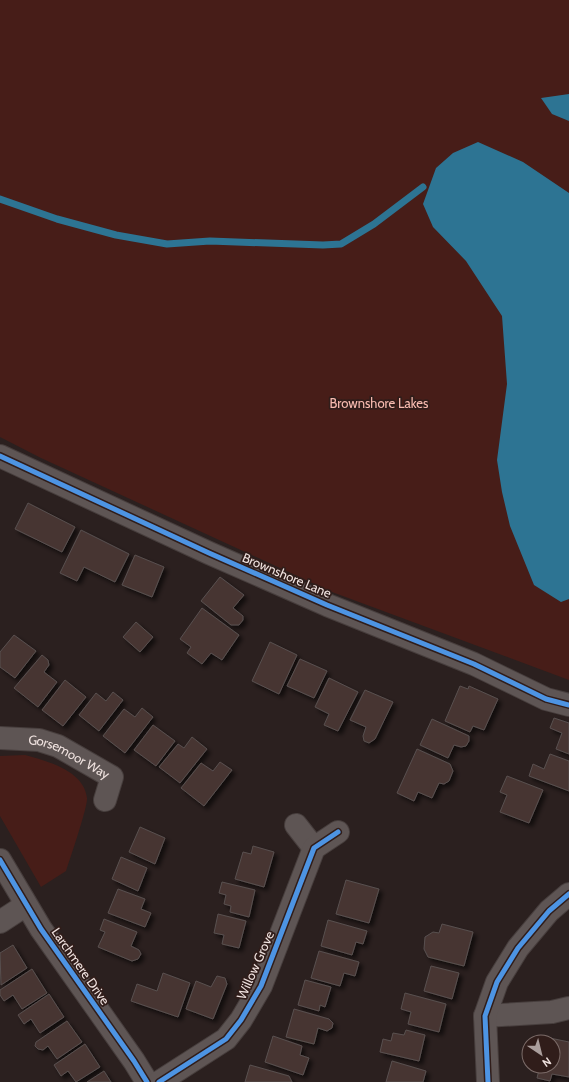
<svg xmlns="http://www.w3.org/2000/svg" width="569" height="1082" font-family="Cabin,sans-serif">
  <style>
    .green { fill: #471d18 }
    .water { fill: #2d7493 }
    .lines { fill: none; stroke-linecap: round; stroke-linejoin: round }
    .stream { stroke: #2d7493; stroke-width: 7 }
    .building { fill: #463533; stroke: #59504f; filter: url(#shadow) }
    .street-casing { stroke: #473e3d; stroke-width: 24 }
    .street { stroke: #5e5554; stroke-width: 22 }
    .cycleway-casing { stroke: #301d1a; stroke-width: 8 }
    .cycleway { stroke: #4d94e3; stroke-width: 5 }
    .labels { text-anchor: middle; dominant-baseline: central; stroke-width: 3.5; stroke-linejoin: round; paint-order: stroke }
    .park-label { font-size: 13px; fill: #f8bbb0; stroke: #301d1a }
    .street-label { font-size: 13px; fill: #efe2df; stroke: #301d1a }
  </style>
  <defs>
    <filter id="shadow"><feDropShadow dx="3.5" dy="3.5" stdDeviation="2" flood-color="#0009"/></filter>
  </defs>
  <rect width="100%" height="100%" fill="#2b201f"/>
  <path class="green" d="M0,0H569V680L332,592L41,458L0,437Z
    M25,755C46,761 84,770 87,798C88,806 70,859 66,871L41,887L0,816V756Z"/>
  <path class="water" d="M569,94V121L552,114L541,98Z
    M478,142L523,162L569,193V599L561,602L534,585L510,526L502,492L497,460L507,384L502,316L466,261L433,227L423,204L436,168L453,153Z"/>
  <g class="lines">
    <path class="stream" d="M0,199L57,219L116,235L167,244L210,241L323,245L341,244L374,224L423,187"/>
  </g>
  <path class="building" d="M28,503L75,527L62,552L15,529Z
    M81,530L129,554L115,582L84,567L77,581L60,573Z
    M135,555L164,567L152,597L122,585Z
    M220,577L244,595L233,608L243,616V620L239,625H231L201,601Z
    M202,608L239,635L222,660L211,653L202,664L187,653L191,647L180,639Z
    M136,622L153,637L140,652L123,637Z
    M14,635L36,651L15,678L0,667V652Z
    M270,642L297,655L279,694L252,681Z
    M42,655L48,660L49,665L44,672L57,682L38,707L14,688Z
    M300,659L327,671L314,698L287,686Z
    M329,678L358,692L338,731L324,725L329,714L315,707Z
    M65,680L86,697L63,726L42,710Z
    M460,686L468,689L469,686L498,699L484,730L473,726L470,732L445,721Z
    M365,690L393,702L375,739L369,743L364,741L363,736L366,727L350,720Z
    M113,692L123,700L99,731L79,715L96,693L106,701Z
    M142,708L153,717L125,753L103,736L124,709L135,717Z
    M554,718L569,723V754L556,749L562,733L550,728Z
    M432,719L469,736V741L466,746L461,747L454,745L448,758L420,745Z
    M153,725L175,741L156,766L134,750Z
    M192,737L207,749L180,783L159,767L178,744L184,748Z
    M417,749L450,764L453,771L449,781L444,784L439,783L432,798L418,792L414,801L397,793Z
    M550,754L569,761V791L529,776L533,764L544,769Z
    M220,762L232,770L204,806L181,788L201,763L213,771Z
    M507,776L543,790L529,823L500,812L507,795L500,792Z
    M140,827L165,838L155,864L129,852Z
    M253,846L274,852L264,887L235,879L243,852L251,854Z
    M121,857L147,868L138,891L112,879Z
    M346,880L379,889L369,923L336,914Z
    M222,882L255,890L249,917L230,912L231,906L224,904L226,895L219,893Z
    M118,889L145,899L141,909L151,913L145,927L108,913Z
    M218,914L246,921L239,948L222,944L224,935L214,933Z
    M104,919L137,932L131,946L139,950L141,954L138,959L132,961L98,947L105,932L100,930Z
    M328,920L367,931L363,944L356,942L352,955L321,946Z
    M442,924L473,932L464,966L428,957L424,949L425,937L433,932L439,933Z
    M13,945L27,968L1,985L0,953Z
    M319,951L359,962L355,976L344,973L340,986L311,978Z
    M431,966L459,973L452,999L424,991Z
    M32,969L47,993L22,1009L13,995L4,1001L0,995V990Z
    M163,973L190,983L178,1017L131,1001L137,984L157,991Z
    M217,976L225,978L227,984L213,1019L186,1009L196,981L211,987Z
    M305,980L331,987L325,1007L320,1005L319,1011L298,1005Z
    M405,993L446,1004L439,1032L408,1024L411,1012L401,1009Z
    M49,994L64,1017L40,1033L31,1019L24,1024L18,1015Z
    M294,1009L329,1019L333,1023L332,1028L327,1031L318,1028L314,1044L286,1037Z
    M67,1021L82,1042L57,1059L48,1046L43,1050L38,1049L35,1046L36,1042Z
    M406,1030L425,1035L419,1061L380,1052L383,1039L391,1041L393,1033L404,1035Z
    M273,1036L302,1046L300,1055L309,1058L303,1075L265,1062Z
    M545,1037L569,1042V1077L552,1074L550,1081L537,1078L540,1066H553V1042H544Z
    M85,1044L100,1067L76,1082L68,1071L61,1076L54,1065Z
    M392,1061L426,1071L423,1082H386Z
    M250,1065L289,1076L292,1082H245Z
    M104,1071L111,1082H87Z"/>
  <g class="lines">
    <defs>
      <g id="street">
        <path d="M0,456L209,553L327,605L474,664L546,699L569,705"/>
        <path id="s1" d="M0,738L39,740L58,746L112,777L105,800"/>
        <path d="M296,825L314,848"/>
        <path d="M0,860L41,929L134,1061L147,1082"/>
        <path d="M0,922L26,905"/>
        <path d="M485,1016L552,1012L569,1008"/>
        <path d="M159,1082L226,1039L241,1020L261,986L314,848L338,832"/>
        <path d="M488,1082L485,1016L497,982L518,948L549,911L569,894"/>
      </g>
    </defs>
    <use href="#street" class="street-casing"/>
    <use href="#street" class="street"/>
    <defs>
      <path id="cycleway" d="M0,456L209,553L327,605L474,664L546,699L569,705
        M0,860L41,929L134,1061L147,1082
        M159,1082L226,1039L241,1020L261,986L314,848L338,832
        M488,1082L485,1016L497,982L518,948L549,911L569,894"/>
    </defs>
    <use href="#cycleway" class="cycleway-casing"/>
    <use href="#cycleway" class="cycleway"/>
  </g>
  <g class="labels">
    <g class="park-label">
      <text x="379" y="403">Brownshore Lakes</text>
    </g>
    <g class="street-label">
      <text transform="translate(287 575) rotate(23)">Brownshore Lane</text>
      <text stroke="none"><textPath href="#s1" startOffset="73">Gorsemoor Way</textPath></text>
      <text transform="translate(255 965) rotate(-66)">Willow Grove</text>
      <text transform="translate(81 966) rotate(55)">Larchmere Drive</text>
    </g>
  </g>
  <g transform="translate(541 1054) rotate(145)"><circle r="19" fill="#301d1a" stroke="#7c6c69"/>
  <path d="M0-3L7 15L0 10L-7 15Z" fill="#aa9e9c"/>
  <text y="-6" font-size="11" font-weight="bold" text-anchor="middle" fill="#efe2df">N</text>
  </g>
</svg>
